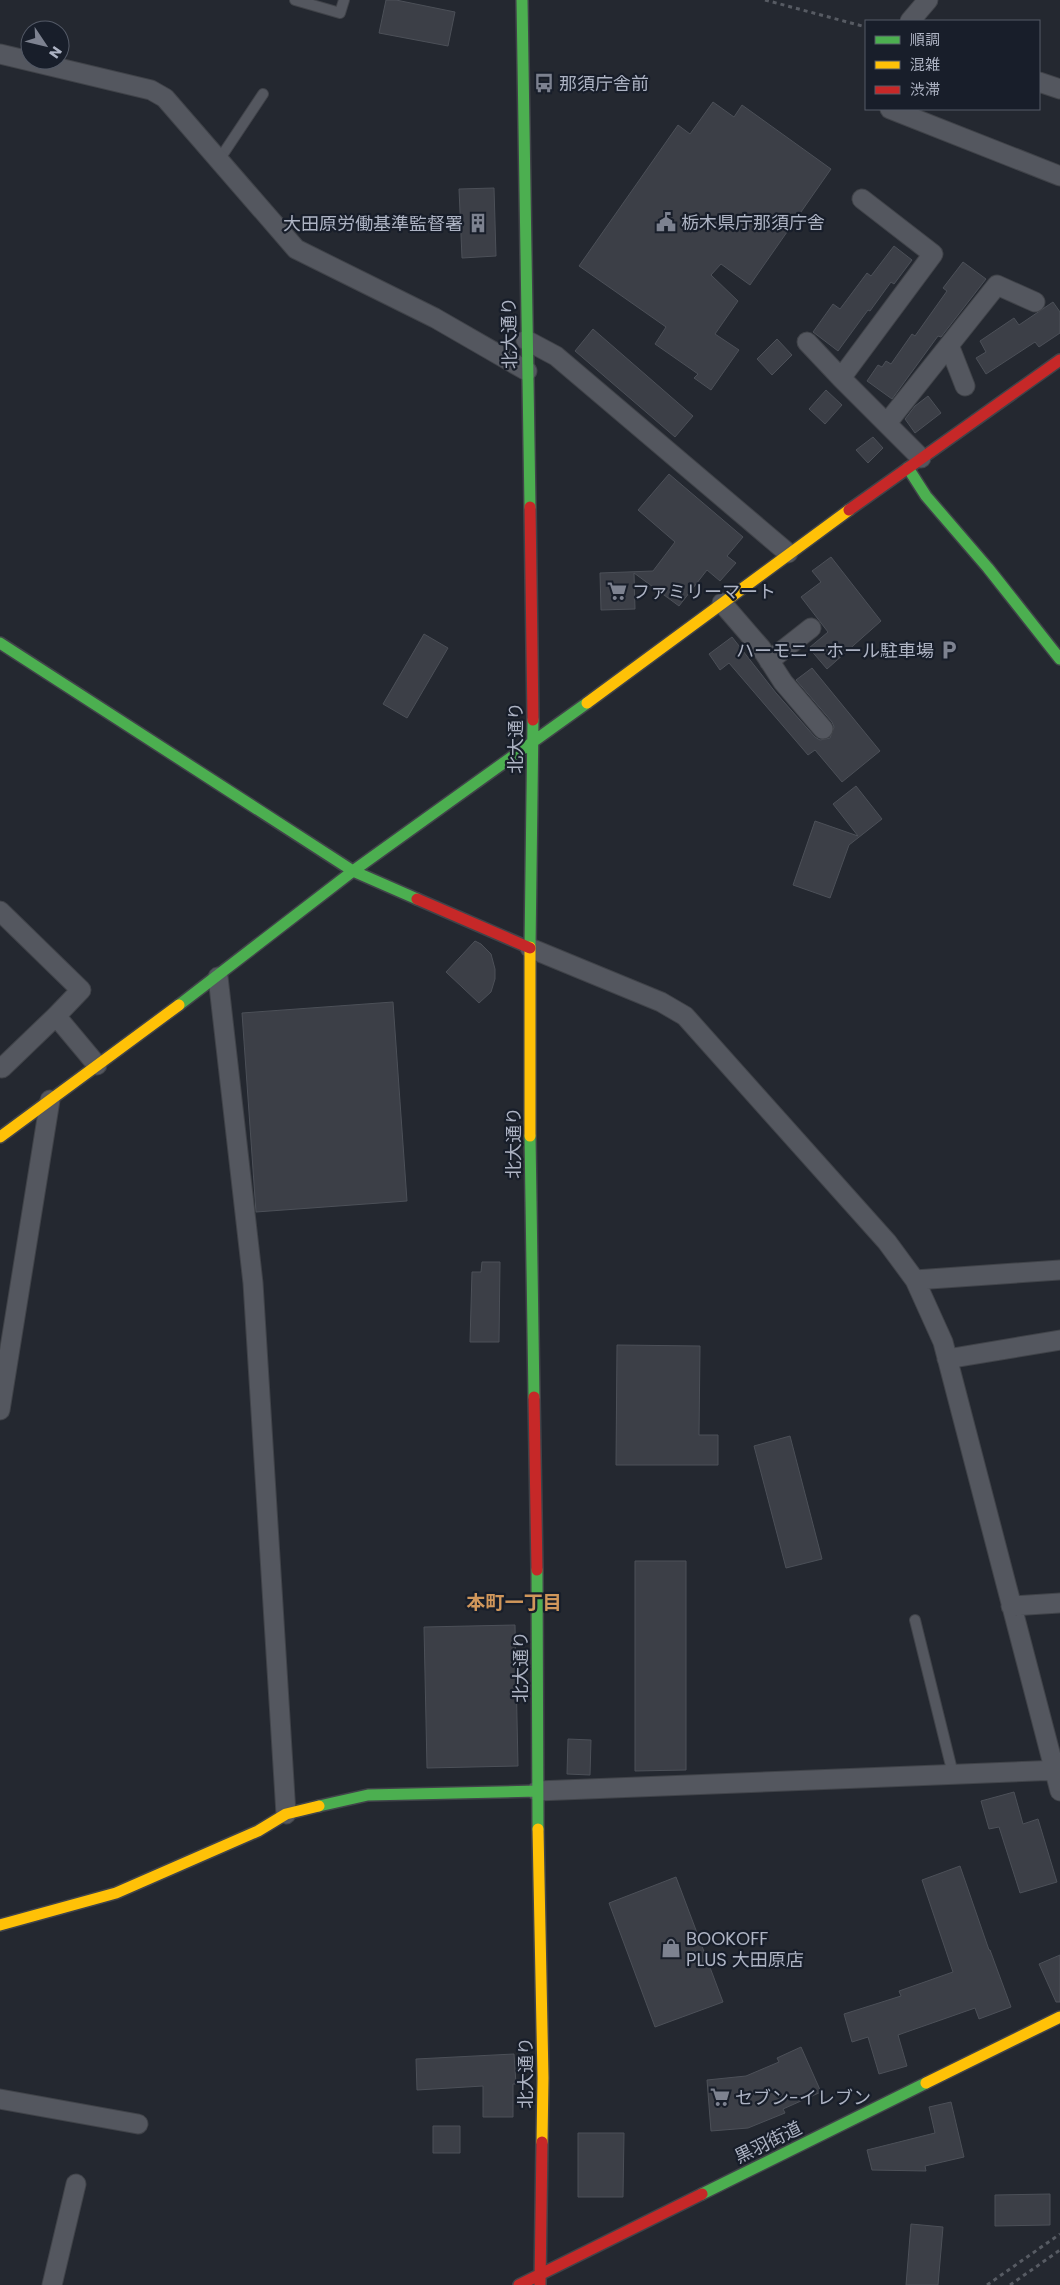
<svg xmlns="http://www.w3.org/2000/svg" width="1060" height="2285" font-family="Poppins,'Noto Sans JP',sans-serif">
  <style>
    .building { fill: #3c3f47; stroke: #4c5058 }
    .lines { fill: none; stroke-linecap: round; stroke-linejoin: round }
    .lane-casing { stroke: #404349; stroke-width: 12 }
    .street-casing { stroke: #404349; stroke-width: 21 }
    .fast-casing { stroke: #404349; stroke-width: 14 }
    .slow-casing { stroke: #404349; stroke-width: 14 }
    .jam-casing { stroke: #404349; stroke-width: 14 }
    .path { stroke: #575b63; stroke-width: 3; stroke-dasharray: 4 4; stroke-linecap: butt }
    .lane { stroke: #54575f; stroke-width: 10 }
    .street { stroke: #54575f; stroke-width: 19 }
    .fast { stroke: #4caf50; stroke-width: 11 }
    .slow { stroke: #ffc107; stroke-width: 11 }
    .jam { stroke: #c62828; stroke-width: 11 }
    .labels { text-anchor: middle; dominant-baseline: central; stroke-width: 4.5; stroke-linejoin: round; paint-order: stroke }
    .poi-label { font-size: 18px; fill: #adb3c3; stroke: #181e2a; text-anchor: start }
    .street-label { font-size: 18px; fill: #adb3c3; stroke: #181e2a }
    .neighbourhood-label { font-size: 19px; font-weight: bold; fill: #d0975b; stroke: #181e2a }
  </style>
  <rect width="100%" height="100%" fill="#242830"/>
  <path class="building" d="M386,0H396L455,12L448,46L379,33Z
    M713,102L734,117L742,105L831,169L750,285L721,264L711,275L738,301L715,334L739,350L711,390L694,378L698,374L655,344L666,327L579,266L678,125L690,134Z
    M494,188L496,256L462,258L459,189Z
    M894,246L912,260L894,284L891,282L870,311L868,310L838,351L813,332L833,304L840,309L867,273L871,276Z
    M963,262L986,279L941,337L938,336L892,399L867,381L878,365L882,367L886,361L891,364L912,334L915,336L947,291L943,288Z
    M1053,302L1060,312V333L1039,347L1035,342L986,374L976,358L986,352L980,341L1014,318L1019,325Z
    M593,329L693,416L675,437L575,351Z
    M777,339L792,355L772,375L757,359Z
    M826,390L842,405L825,424L809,409Z
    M928,396L941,413L915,433L905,419L915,406Z
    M873,437L883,448L868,463L856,450Z
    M669,474L743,537L727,556L736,563L720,581L707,570L679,606L634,573L635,609L601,610L600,573L653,571L675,542L638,510Z
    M831,557L881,621L827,669L809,648L828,632L801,597L821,582L812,571Z
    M424,634L448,648L407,718L383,704Z
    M732,637L776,693L815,737L820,740L830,738L834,727L832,722L796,680L812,668L880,751L842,782L815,750L808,755L729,663L720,670L709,654Z
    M856,786L882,819L849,845L830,898L793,885L815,821L858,836L833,804Z
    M475,941L481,944L491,954L495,969V979L491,992L479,1003L446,972Z
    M393,1002L407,1201L256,1212L242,1013Z
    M482,1262H500L499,1342H470L472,1272H481Z
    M617,1345L700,1346L699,1435H718V1465H616Z
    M790,1436L822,1559L786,1568L754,1446Z
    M635,1561H686V1770L635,1771Z
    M515,1625L518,1766L427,1768L424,1627Z
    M568,1739L591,1740L590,1775L567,1774Z
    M1014,1792L1023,1824L1038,1819L1057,1882L1020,1893L999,1827L989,1829L981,1801Z
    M960,1866L989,1950H990L1011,2007L979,2019L975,2008L898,2035L907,2066L879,2074L868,2037L852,2042L844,2014L901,1996L899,1991L953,1972L922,1880Z
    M676,1877L723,2002L655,2027L609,1903Z
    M1060,1955V2002H1056L1039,1964Z
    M801,2047L821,2092L783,2109L785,2113L748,2128L711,2131L707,2080L746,2076L779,2062L777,2058Z
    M514,2054L516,2084H513V2117H483V2086L417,2090L416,2059Z
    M951,2102L964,2157L925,2166L926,2171L872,2170L867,2150L935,2133L929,2107Z
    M433,2126H460V2153H433Z
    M578,2133H624L623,2197H578Z
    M1050,2194V2225L995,2226V2195Z
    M911,2224L943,2227L938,2285H906Z"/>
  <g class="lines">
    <defs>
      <path id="lane" d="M295,0L340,13L344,0
        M219,160L263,94
        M915,1620L953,1774"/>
      <path id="street" d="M910,21L928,0
        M0,54L151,90L165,98L296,249L435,318L527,371
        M1039,82L1060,89
        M890,109L1060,176
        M862,199L933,254L841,378L921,458
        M526,340L556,356L788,553
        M807,342L841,378
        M949,345L965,386
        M887,423L997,285L1035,302
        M722,603L761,648L783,682L823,729
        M769,661L811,628
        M0,911L81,990L56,1016
        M530,948L661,1002L685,1016L887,1242L915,1280L943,1342L1060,1791
        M218,977L253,1283L286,1814
        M0,1066L2,1068L56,1016L97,1065
        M915,1280L1060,1270
        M947,1359L1060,1340
        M0,1410L50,1100
        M1011,1606L1060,1603
        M537,1791L1060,1770
        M0,2099L138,2124
        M52,2285L76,2184"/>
      <path id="fast" d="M522,0L530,507
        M908,468L926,496L988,568L1060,659
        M0,643L353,871L417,899
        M530,947L533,720
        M179,1005L353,871L587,703
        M530,1136L534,1397
        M537,1570L538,1829
        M319,1806L368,1795L537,1791
        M702,2194L926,2083"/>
      <path id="slow" d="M587,703L849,510
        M530,1136V947
        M0,1137L179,1005
        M538,1829L543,2078L542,2142
        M0,1925L116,1893L258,1831L286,1814L319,1806
        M926,2083L1060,2017"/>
      <path id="jam" d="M530,507L533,720
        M849,510L1060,360
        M417,899L530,948
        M534,1397L537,1570
        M519,2285L702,2194
        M540,2285L542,2142"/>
    </defs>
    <use href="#lane" class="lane-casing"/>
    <use href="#street" class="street-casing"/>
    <use href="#fast" class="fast-casing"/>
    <use href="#slow" class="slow-casing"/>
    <use href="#jam" class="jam-casing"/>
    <path class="path" d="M765,0L866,27
      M987,2285L1060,2234
      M1010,2285L1060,2250"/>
    <use href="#lane" class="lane"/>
    <use href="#street" class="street"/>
    <use href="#fast" class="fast"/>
    <use href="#slow" class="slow"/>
    <use href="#jam" class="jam"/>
  </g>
  <defs>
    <symbol id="bus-bare" viewBox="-9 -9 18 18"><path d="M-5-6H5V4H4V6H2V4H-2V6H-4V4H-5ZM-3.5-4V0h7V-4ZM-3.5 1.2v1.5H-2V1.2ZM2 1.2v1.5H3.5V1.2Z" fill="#7d8290" stroke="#181e2a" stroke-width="2.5" paint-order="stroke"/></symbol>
    <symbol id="civic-bare" viewBox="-9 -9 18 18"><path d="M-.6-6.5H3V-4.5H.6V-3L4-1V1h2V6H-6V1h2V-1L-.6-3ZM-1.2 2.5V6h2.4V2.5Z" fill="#7d8290" stroke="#181e2a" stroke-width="2.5" paint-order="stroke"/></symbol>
    <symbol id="building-bare" viewBox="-9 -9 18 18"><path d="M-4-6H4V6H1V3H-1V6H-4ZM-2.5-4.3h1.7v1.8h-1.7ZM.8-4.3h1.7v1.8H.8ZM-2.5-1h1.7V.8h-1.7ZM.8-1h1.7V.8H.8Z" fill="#7d8290" stroke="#181e2a" stroke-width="2.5" paint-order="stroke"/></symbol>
    <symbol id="supermarket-bare" viewBox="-9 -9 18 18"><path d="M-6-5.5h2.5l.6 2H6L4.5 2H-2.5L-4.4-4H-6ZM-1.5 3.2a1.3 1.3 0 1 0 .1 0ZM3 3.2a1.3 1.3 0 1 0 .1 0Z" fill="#7d8290" stroke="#181e2a" stroke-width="2.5" paint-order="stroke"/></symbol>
    <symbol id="parking-bare" viewBox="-9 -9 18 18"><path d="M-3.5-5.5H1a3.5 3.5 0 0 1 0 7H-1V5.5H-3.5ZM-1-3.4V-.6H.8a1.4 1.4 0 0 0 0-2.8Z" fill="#7d8290" stroke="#181e2a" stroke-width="2.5" paint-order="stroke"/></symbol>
    <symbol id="shop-bare" viewBox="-9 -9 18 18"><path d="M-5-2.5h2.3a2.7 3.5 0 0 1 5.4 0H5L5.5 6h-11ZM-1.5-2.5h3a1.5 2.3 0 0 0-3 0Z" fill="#7d8290" stroke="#181e2a" stroke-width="2.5" paint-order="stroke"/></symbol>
  </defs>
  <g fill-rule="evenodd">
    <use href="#bus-bare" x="530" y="69" width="28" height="28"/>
    <use href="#civic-bare" x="652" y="208" width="28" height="28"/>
    <use href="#building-bare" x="464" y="209" width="28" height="28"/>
    <use href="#supermarket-bare" x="603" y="577" width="28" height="28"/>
    <use href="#parking-bare" x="935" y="636" width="28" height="28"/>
    <use href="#shop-bare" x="657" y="1934" width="28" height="28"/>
    <use href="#supermarket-bare" x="706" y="2083" width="28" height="28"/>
  </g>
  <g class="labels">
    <g class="poi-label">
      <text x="559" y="83">那須庁舎前</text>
      <text x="681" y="222">栃木県庁那須庁舎</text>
      <text x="463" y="223" text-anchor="end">大田原労働基準監督署</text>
      <text x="632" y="591">ファミリーマート</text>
      <text x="934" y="650" text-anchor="end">ハーモニーホール駐車場</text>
      <text x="686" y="1938">BOOKOFF<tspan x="686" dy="21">PLUS 大田原店</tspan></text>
      <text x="735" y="2097">セブン-イレブン</text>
    </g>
    <g class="street-label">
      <text transform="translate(509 333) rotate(-91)">北大通り</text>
      <text transform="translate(515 738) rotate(-90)">北大通り</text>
      <text transform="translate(513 1143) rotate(-90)">北大通り</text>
      <text transform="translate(520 1667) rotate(-90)">北大通り</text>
      <text transform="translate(525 2073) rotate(-90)">北大通り</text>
      <text transform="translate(768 2142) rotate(-26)">黒羽街道</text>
    </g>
    <g class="neighbourhood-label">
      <text x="514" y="1602">本町一丁目</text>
    </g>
  </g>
  <rect x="865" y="20" width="175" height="90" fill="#181e2a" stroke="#545a67"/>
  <rect x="875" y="36" width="25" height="8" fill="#4caf50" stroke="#545a67"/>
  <text x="910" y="45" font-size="15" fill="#adb3c3">順調</text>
  <rect x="875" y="61" width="25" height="8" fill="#ffc107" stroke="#545a67"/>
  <text x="910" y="70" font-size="15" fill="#adb3c3">混雑</text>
  <rect x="875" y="86" width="25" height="8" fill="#c62828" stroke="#545a67"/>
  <text x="910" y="95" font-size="15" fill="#adb3c3">渋滞</text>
  <g transform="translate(45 45) rotate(125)"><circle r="24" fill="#181e2a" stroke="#545a67"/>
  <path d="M0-4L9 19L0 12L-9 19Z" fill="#7d8290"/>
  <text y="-8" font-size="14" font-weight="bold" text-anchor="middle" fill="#adb3c3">N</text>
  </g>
</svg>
